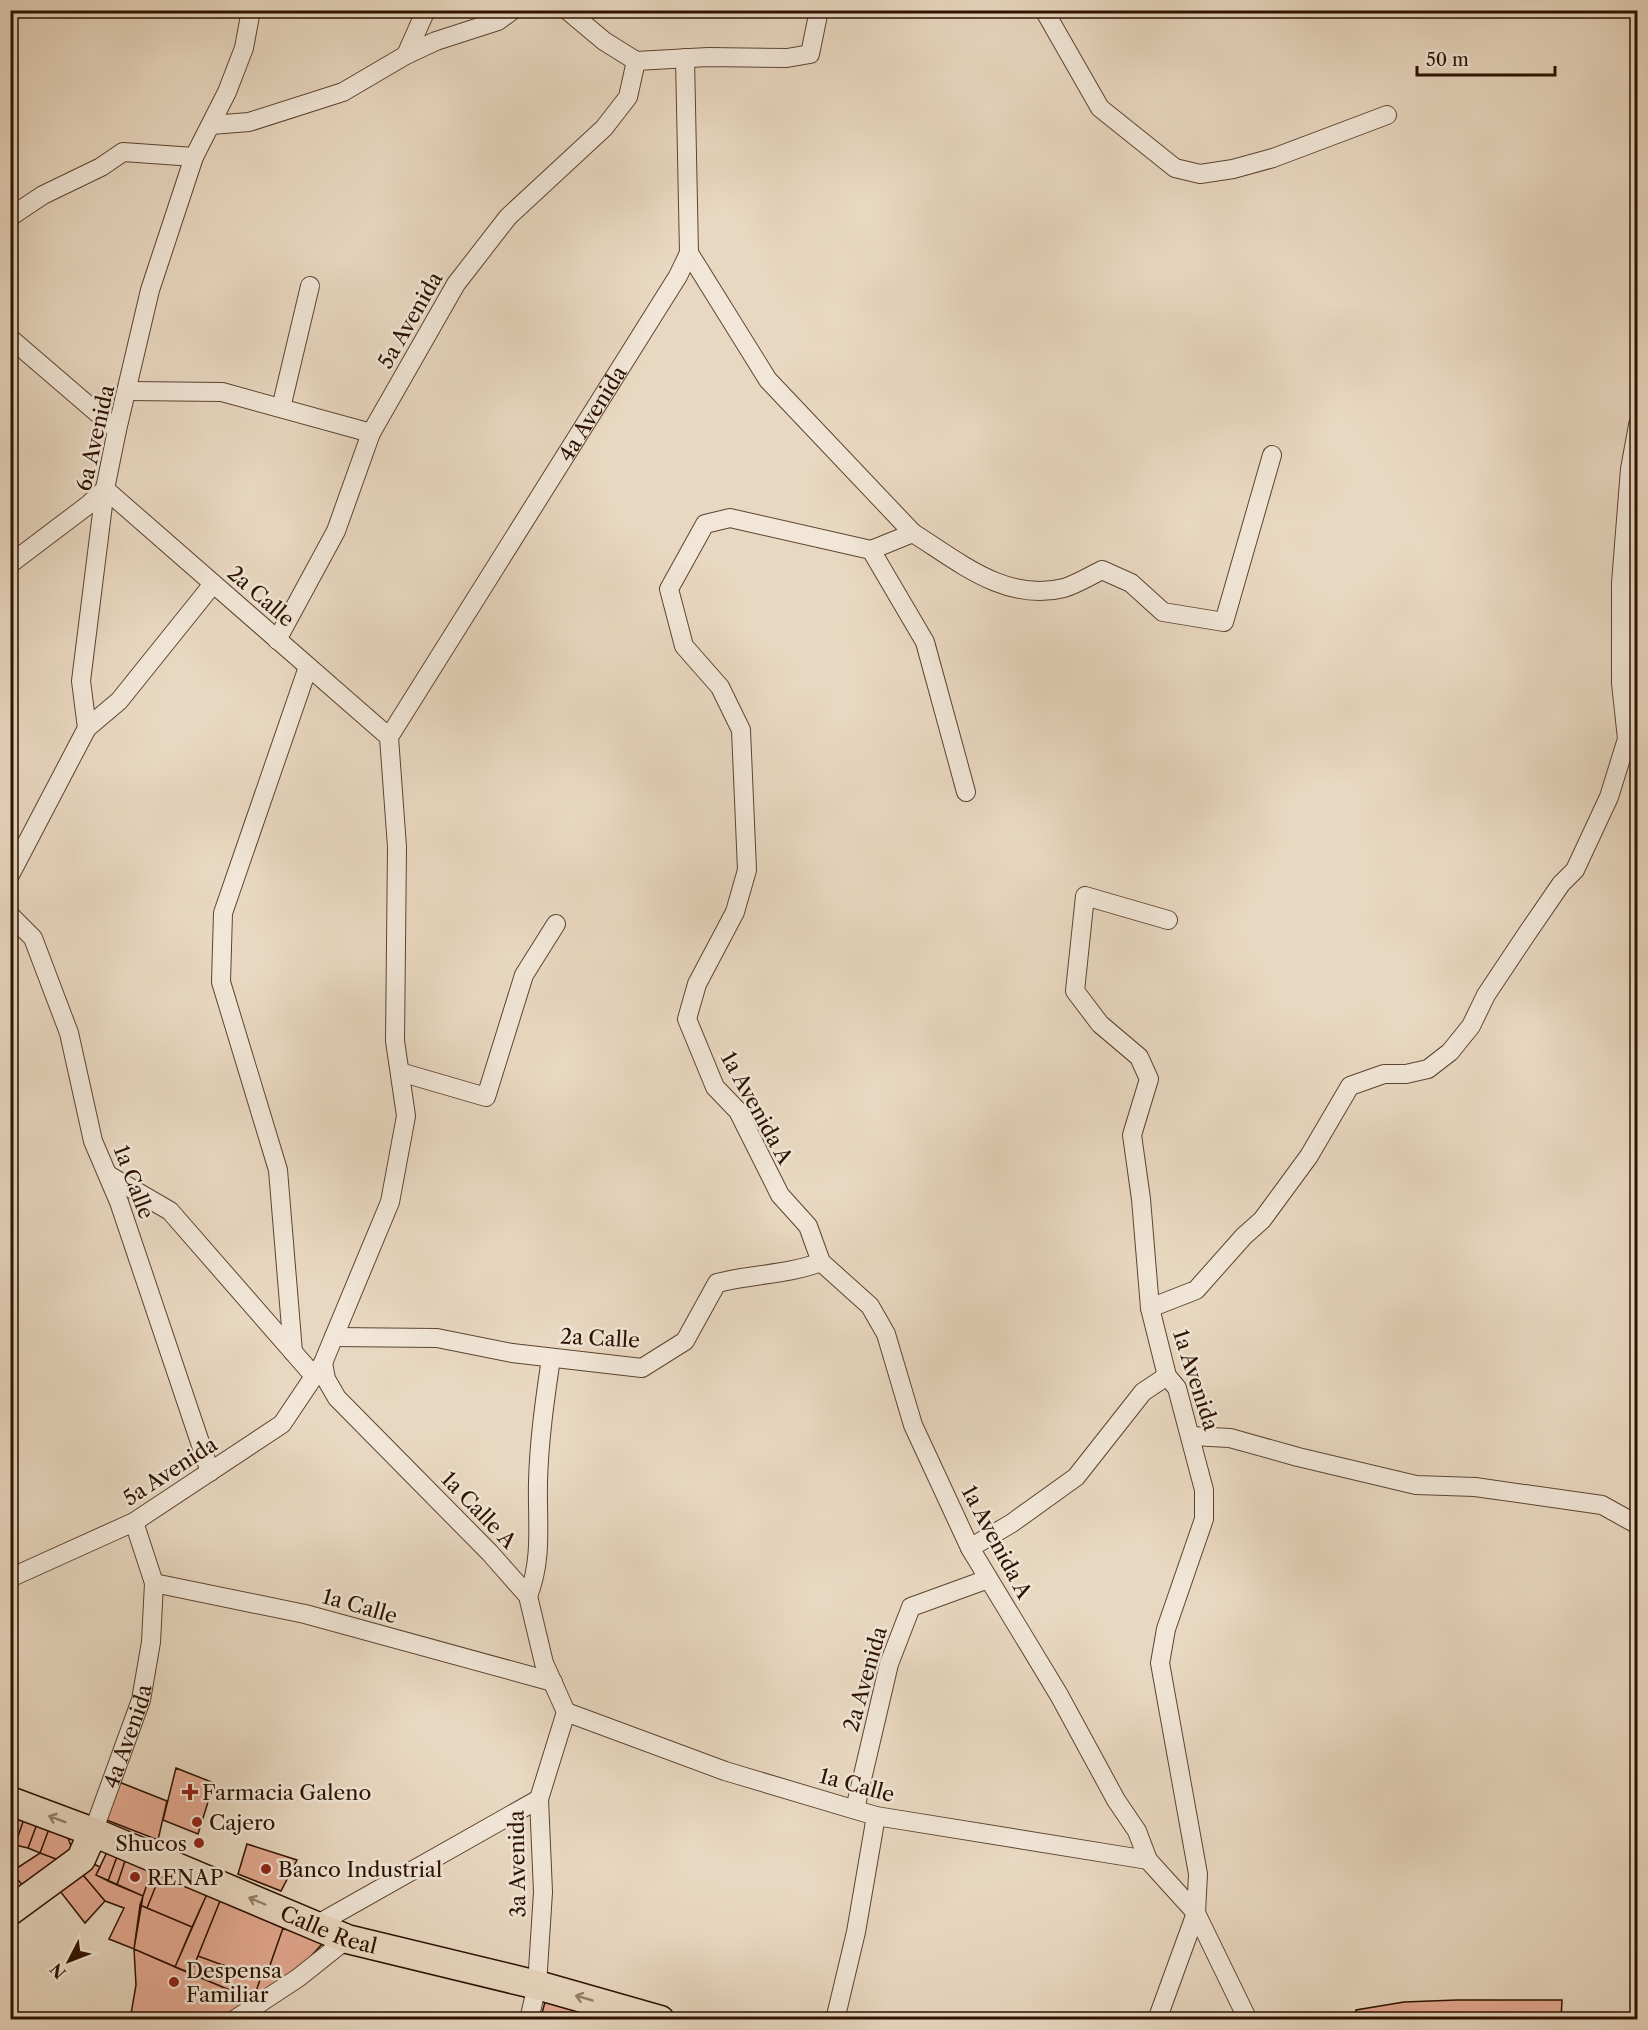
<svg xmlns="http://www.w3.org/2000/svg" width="1648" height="2030" font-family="'Libre Caslon Text',serif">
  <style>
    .building { fill: #e6ab93; stroke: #2d1200; stroke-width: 1.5 }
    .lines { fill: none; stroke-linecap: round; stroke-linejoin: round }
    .street-casing { stroke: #5c4430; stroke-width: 20 }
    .primary-casing { stroke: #2d1200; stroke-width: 31 }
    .street { stroke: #f1e6d7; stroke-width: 18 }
    .primary { stroke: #e9d8c1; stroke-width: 28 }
    .oneway { stroke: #947f6a }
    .poi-dot { fill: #8f2418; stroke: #f1e6d7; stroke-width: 2 }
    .labels { text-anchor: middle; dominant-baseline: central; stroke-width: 5; stroke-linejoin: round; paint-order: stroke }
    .street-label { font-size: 21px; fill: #2d1200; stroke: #f1e6d7 }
    .poi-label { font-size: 21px; fill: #2d1200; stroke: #f1e6d7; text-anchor: start }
  </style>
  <rect width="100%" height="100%" fill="#e9d8c1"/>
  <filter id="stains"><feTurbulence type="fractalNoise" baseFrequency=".00333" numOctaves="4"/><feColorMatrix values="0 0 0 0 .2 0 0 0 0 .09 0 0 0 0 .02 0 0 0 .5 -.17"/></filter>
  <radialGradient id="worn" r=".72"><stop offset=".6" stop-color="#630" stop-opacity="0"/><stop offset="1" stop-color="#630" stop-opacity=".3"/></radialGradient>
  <path class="building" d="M176,1768L214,1783L198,1834L163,1820Z
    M119,1782L167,1801L158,1840L104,1819Z
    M13,1815L24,1819L15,1845L10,1843Z
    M24,1819L37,1824L28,1848L15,1845Z
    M37,1824L49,1829L40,1853L28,1848Z
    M49,1829L67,1835L71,1846L64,1862L40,1853Z
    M247,1844L297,1860L281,1891L238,1874Z
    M108,1850L118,1854L108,1881L96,1875Z
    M40,1853L64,1862L26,1889L11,1872Z
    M118,1854L126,1858L117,1885L108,1881Z
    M126,1858L152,1870L143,1896L117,1885Z
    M88,1861L100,1867L96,1875L143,1896L134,1949L109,1939L124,1908L105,1901L78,1869Z
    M78,1869L105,1901L85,1923L56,1886Z
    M152,1870L161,1873L147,1908L140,1905Z
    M161,1873L207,1894L192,1927L147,1908Z
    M207,1894L220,1901L191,1973L175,1967Z
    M207,1894L283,1928L323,1943L304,1964L253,2000L175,1967Z
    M140,1905L192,1927L175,1967L134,1949Z
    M283,1928L323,1943L304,1964L253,2000L261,1977L269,1968Z
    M134,1949L206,1980L253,2000L225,2020H142L131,2014L136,1985Z
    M198,1956L220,1964L206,1980L191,1973Z
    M220,1964L261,1977L253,2000L206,1980Z
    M1457,2000H1562L1561,2020H1355L1356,2010L1404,2002Z
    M545,2002L609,2020H540Z"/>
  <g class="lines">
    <defs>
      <g id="street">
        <path d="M567,10L604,41L636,61L708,57L787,58L810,54L819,10"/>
        <path d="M1044,10L1100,108L1175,168L1200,174L1233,169L1273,158L1387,115"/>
        <path d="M406,55L426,10"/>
        <path d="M211,125L249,122L343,92L406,55L436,41L498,21L513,10"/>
        <path d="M10,217L43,195L101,167L123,152L194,157"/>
        <path d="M689,253L768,380L913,533L871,550"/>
        <path d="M10,338L117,430"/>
        <path d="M129,391L222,392L371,433"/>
        <path d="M281,408L310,286"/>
        <path d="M105,489L389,737"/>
        <path d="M913,533C958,561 1006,603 1064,588C1077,584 1090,576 1102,570L1131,583L1163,612L1224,622L1272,455"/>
        <path d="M871,550L730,518L705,524L669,589L684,646L720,687L741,730L747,870L735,912L697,984L687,1019L715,1087L738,1111L780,1195L808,1226L821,1262L870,1306L886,1334L913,1425L970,1548L1059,1695L1116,1800L1137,1831L1148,1860L1196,1913L1248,2020"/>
        <path d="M871,550L925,642L966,792"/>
        <path d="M10,564L88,505L105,489"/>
        <path d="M277,640L336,531L371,433L456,284L508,217L604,128L628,97L636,61"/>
        <path d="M87,728L119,701L213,584"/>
        <path id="s1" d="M389,737L678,276L689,253L685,58"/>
        <path d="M10,875L87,728L81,681L105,489L117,430L150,290L194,157L227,92L244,48L251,10"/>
        <path d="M10,915L33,938L69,1033L93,1141L119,1202L210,1472"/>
        <path d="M400,1072L486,1097L524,975L556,924"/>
        <path d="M110,1176L170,1211L314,1376"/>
        <path d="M1150,1308L1196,1290L1244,1236L1262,1220L1309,1156L1350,1086L1384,1074H1406L1428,1069L1450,1052L1471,1026L1486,995L1526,935L1561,884L1575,870L1609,797L1627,739L1621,683V583L1630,469L1638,425"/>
        <path d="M334,1337L437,1338L512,1353L642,1368L685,1341L717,1283C752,1274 787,1275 821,1262"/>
        <path d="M293,1352L278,1170L221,982L223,913L308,667"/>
        <path d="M323,1363L326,1379L337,1398L490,1553L528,1596L544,1663L566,1712"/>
        <path d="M1191,1436L1230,1438L1298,1457L1416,1485L1475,1487L1602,1505L1638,1525"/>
        <path d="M970,1548L1012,1523L1076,1477L1143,1392L1167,1376"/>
        <path d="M10,1578L134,1522L282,1424L323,1363L390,1202L406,1116L395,1041L397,847L389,737"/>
        <path d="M154,1583L305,1614L553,1682"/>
        <path d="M528,1596C543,1559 537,1521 538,1482C539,1440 545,1399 551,1358"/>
        <path d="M566,1712L725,1771L876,1816L1148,1860"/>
        <path d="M855,1809L889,1664L911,1607L988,1579"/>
        <path id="s2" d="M93,1832L141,1700L151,1642L154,1583L134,1522"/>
        <path d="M316,1925L539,1799"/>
        <path d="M234,2020L298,1978L347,1939"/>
        <path d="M529,2020L537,1985L543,1892L539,1799L566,1712"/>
        <path d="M835,2020L856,1932L876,1816"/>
        <path d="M1157,2020L1196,1913L1198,1874L1160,1663L1166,1629L1204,1519V1490L1177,1388L1167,1376L1150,1308L1141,1199L1132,1135L1149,1079L1139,1057L1100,1024L1075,991L1085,896L1168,920"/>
      </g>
      <g id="primary">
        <path id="s3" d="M10,1801L93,1832L347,1939L537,1985L660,2020"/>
        <path d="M10,1911L81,1859L93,1832"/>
      </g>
    </defs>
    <use href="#street" class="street-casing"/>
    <use href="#primary" class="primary-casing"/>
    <use href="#street" class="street"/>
    <use href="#primary" class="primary"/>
  </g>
  <defs><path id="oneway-shaft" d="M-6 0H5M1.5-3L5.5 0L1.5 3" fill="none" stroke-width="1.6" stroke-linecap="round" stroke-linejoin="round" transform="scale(1.5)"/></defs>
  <g class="oneway">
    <use href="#oneway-shaft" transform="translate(57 1819) rotate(-159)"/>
    <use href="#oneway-shaft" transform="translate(257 1901) rotate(-157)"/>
    <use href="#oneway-shaft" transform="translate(584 1998) rotate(-164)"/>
  </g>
  <g class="poi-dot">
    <path d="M187 1783h6v6h6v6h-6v6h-6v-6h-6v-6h6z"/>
    <circle cx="197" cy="1822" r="6"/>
    <circle cx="199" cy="1843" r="6"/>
    <circle cx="266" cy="1869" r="6"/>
    <circle cx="135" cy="1877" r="6"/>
    <circle cx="174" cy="1982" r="6"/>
  </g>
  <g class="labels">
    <g class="street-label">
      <text transform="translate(410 320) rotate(-60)">5a Avenida</text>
      <text stroke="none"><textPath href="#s1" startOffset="382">4a Avenida</textPath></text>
      <text transform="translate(95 438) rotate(-77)">6a Avenida</text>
      <text transform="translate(261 596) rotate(41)">2a Calle</text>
      <text transform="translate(757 1108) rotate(61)">1a Avenida A</text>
      <text transform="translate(134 1182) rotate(69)">1a Calle</text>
      <text transform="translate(600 1338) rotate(3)">2a Calle</text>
      <text transform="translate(1196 1380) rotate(72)">1a Avenida</text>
      <text transform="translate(170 1471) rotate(-33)">5a Avenida</text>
      <text transform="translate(479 1510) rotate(46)">1a Calle A</text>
      <text transform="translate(997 1542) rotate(62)">1a Avenida A</text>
      <text transform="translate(360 1606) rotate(16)">1a Calle</text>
      <text transform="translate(865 1679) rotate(-74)">2a Avenida</text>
      <text stroke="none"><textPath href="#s2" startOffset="102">4a Avenida</textPath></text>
      <text transform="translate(857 1785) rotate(15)">1a Calle</text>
      <text transform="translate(517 1864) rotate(-91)">3a Avenida</text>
      <text stroke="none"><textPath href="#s3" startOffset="344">Calle Real</textPath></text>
    </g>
    <g class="poi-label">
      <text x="202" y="1792">Farmacia Galeno</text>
      <text x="209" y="1822">Cajero</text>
      <text x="187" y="1843" text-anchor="end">Shucos</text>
      <text x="278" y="1869">Banco Industrial</text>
      <text x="147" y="1877">RENAP</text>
      <text x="186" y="1970">Despensa<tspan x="186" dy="24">Familiar</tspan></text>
    </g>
  </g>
  <rect width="1648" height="2030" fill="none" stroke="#e9d8c1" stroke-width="36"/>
  <rect x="12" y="12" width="1624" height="2006" fill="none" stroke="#2d1200" stroke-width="3"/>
  <rect x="18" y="18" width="1612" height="1994" fill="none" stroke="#2d1200" stroke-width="1.5"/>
  <g transform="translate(69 1961) rotate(228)" stroke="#f1e6d7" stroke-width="4.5" paint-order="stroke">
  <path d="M0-4.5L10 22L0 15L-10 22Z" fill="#2d1200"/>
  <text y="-9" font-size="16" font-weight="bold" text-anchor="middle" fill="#2d1200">N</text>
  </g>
  <path d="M1417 66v9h138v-9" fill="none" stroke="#2d1200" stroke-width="3"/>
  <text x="1426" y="66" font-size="18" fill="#2d1200" stroke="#f1e6d7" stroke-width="4.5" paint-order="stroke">50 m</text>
  <rect width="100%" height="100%" filter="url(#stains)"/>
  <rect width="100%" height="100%" fill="url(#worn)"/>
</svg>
